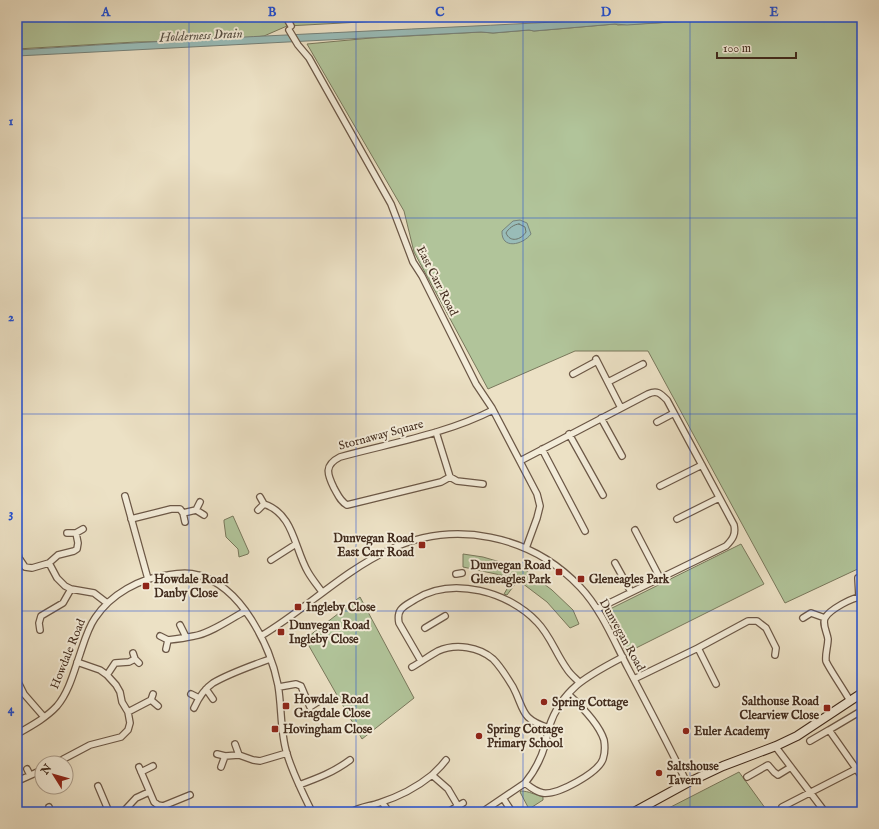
<svg xmlns="http://www.w3.org/2000/svg" width="879" height="829" font-family="'IM FELL English',serif">
  <style>
    .green { fill: #b1c49a; stroke: #79785c }
    .water { fill: #99bcb8; stroke: #76827a }
    .lines { fill: none; stroke-linecap: round; stroke-linejoin: round }
    .shore { stroke: #6d746a; stroke-width: 1 }
    .street-casing { stroke: #6c5847; stroke-width: 8 }
    .secondary-casing { stroke: #412b1d; stroke-width: 10 }
    .street { stroke: #f3ecd9; stroke-width: 5.5 }
    .secondary { stroke: #f3ecd9; stroke-width: 8 }
    .grid { fill: none; stroke: #1d4ed8; stroke-width: 1; stroke-opacity: 0.55 }
    .poi-dot { fill: #8f2418; stroke: #f3ecd9; stroke-width: 1.5 }
    .labels { text-anchor: middle; dominant-baseline: central; stroke-width: 4; stroke-linejoin: round; paint-order: stroke }
    .street-label { font-size: 12px; fill: #412b1d; stroke: #f3ecd9 }
    .poi-label { font-size: 12px; font-weight: bold; fill: #412b1d; stroke: #f3ecd9; text-anchor: start }
    .water-label { font-size: 13px; font-style: italic; fill: #574f44; stroke: #f3ecd9 }
    .neatline { fill: none; stroke: #1d4ed8; stroke-width: 1.5 }
    .grid-label { font-size: 13px; text-anchor: middle; font-weight: bold; fill: #1d4ed8 }
  </style>
  <rect width="100%" height="100%" fill="#ece1c5"/>
  <filter id="stains"><feTurbulence type="fractalNoise" baseFrequency=".005" numOctaves="4"/><feColorMatrix values="0 0 0 0 .2 0 0 0 0 .09 0 0 0 0 .02 0 0 0 .5 -.17"/></filter>
  <radialGradient id="worn" r=".72"><stop offset=".6" stop-color="#630" stop-opacity="0"/><stop offset="1" stop-color="#630" stop-opacity=".3"/></radialGradient>
  <path class="green" d="M17,17H453L287,26L264,36L219,41L136,42L17,49Z
    M764,17H862V567L785,603L648,351H575L488,389L414,252L404,211L307,44L371,38L481,32L493,33L529,30L534,31L615,24L618,25Z
    M233,516L249,552L248,554L239,557L238,549L226,537L224,522V520Z
    M741,544L764,584L626,653L608,610Z
    M463,554L483,557L524,569L552,590L573,610L579,624L570,628L547,602L518,580L507,595L504,594L507,589L510,577L463,567Z
    M360,597L414,698L362,739L305,639Z
    M739,772L768,812H661Z
    M521,791C529,791 535,795 543,797V800L529,809L520,792Z"/>
  <path class="water" d="M648,17H764L732,18L730,21L727,19L702,21L699,20L627,25L615,24L534,31L529,30L493,33L481,32L17,56V50C227,36 438,29 648,17Z
    M520,220L527,223L531,234C523,245 501,250 502,231L513,221Z"/>
  <g class="lines">
    <path class="shore" d="M614,17L615,20L618,21L688,17
      M519,224L525,227L526,232C521,240 510,243 506,233C508,229 514,224 519,224Z"/>
    <defs>
      <path id="street" d="M286,17L291,26
        M289,30L298,45L309,58L391,204L413,262L422,276L476,384L492,408L537,494L540,506L537,518L526,548
        M596,359L621,408
        M573,374L597,361
        M608,382L643,364
        M601,418L622,456
        M657,422L674,413
        M436,432L450,477L457,481L483,484
        M569,434L603,495
        M542,449L585,531
        M520,461L648,394C657,390 660,393 667,400L734,525C736,534 733,539 726,546L597,609
        M450,477L441,482L347,505C340,501 338,495 334,488C327,474 324,465 340,457C391,443 446,434 493,410
        M660,486L702,465
        M125,496L148,579
        M200,502L196,510L204,515
        M264,504C294,514 294,548 308,572C312,579 317,585 322,592
        M258,510L264,504L260,497
        M183,513L196,510
        M131,519L171,509H180L183,513L185,522
        M677,519L719,498
        M635,530L660,578
        M67,533H76L83,529
        M17,550L19,558L25,567L32,568L49,563L58,555L74,551L77,549L78,543L76,533
        M271,560L296,544
        M49,563L57,578L65,586L71,589L94,593L107,603
        M615,563L631,592
        M456,574L462,573
        M858,578L859,597
        M803,618L811,613L825,618
        M180,625L186,637
        M425,628L445,616
        M40,630L39,623L41,616L63,603L71,589
        M160,636L168,640L166,649
        M261,636C305,610 342,572 389,550C454,519 531,535 580,587C601,609 614,641 628,668C648,706 668,744 687,783
        M168,640C177,639 185,638 194,636C209,634 231,619 245,611
        M698,648L748,621H757L766,628L776,648L775,655
        M133,653L135,659L139,663
        M421,661L399,623C396,608 405,606 416,599C453,576 509,592 537,622C550,635 556,654 567,669C570,674 575,678 579,682
        M412,667C421,662 429,656 438,651C456,643 479,647 493,659C501,667 507,677 513,687C525,710 520,719 549,728
        M107,675L115,663L129,662L135,659
        M634,679L698,648L716,684
        M17,680L24,694L44,717
        M279,687L296,684L301,686L310,707L324,698
        M206,689L213,699
        M153,694L151,700L158,706
        M191,694L199,698
        M850,701C846,693 828,667 826,661C825,654 828,646 828,639C827,632 822,624 825,618C829,610 854,596 862,597
        M194,708C198,699 204,689 213,683C230,673 251,666 270,659
        M861,711L829,730L862,777
        M128,712L151,700
        M17,734C31,726 46,718 57,706C69,692 74,671 80,654C84,642 88,628 95,618C111,594 140,578 168,575C178,573 189,572 198,575C241,586 270,645 278,685C282,708 280,732 287,754C293,774 303,794 312,812
        M810,741L829,730
        M235,744L239,755
        M775,746L825,812
        M217,754L225,756L239,755L253,760L260,761L287,753
        M56,763L90,745L121,737L128,730L130,723L128,712L122,702L120,692L116,685L107,675L100,670L77,662
        M139,767L154,802L158,805L163,806L190,795
        M221,767L225,756
        M27,769L30,775
        M141,772L153,766
        M432,775L441,766L446,760
        M747,777L768,765L774,772L778,775L791,767
        M22,779L42,770
        M525,783C530,787 536,792 543,793C558,795 598,773 603,759C605,753 605,746 604,740C599,724 580,705 568,694
        M299,785C318,778 334,772 350,760
        M98,786L109,812
        M503,798L512,812
        M382,802L389,812
        M49,807L51,812
        M782,807L856,769
        M485,810L525,783C534,772 541,759 545,745C547,739 547,733 549,727C562,688 589,675 623,657
        M123,812L136,798L149,792
        M352,812C359,807 371,806 379,803C398,797 416,788 432,775L448,789L458,806
        M448,812L463,803"/>
      <path id="secondary" d="M634,812L687,783L723,766L776,746L797,736L862,693"/>
    </defs>
    <use href="#street" class="street-casing"/>
    <use href="#secondary" class="secondary-casing"/>
    <use href="#street" class="street"/>
    <use href="#secondary" class="secondary"/>
  </g>
  <path class="grid" d="M189,17V812M356,17V812M523,17V812M690,17V812M17,218H862M17,414H862M17,611H862"/>
  <g class="poi-dot">
    <rect x="418" y="541" width="8" height="8" rx="2"/>
    <rect x="555" y="568" width="8" height="8" rx="2"/>
    <rect x="577" y="575" width="8" height="8" rx="2"/>
    <rect x="142" y="582" width="8" height="8" rx="2"/>
    <rect x="294" y="603" width="8" height="8" rx="2"/>
    <rect x="277" y="628" width="8" height="8" rx="2"/>
    <circle cx="544" cy="702" r="4"/>
    <rect x="282" y="702" width="8" height="8" rx="2"/>
    <rect x="823" y="704" width="8" height="8" rx="2"/>
    <rect x="271" y="725" width="8" height="8" rx="2"/>
    <circle cx="686" cy="731" r="4"/>
    <circle cx="479" cy="736" r="4"/>
    <circle cx="659" cy="773" r="4"/>
  </g>
  <g class="labels">
    <g class="street-label">
      <text transform="translate(437 281) rotate(63)">East Carr Road</text>
      <text transform="translate(381 435) rotate(-15)">Stornaway Square</text>
      <text transform="translate(622 635) rotate(61)">Dunvegan Road</text>
      <text transform="translate(68 654) rotate(-68)">Howdale Road</text>
    </g>
    <g class="poi-label">
      <text x="414" y="538" text-anchor="end">Dunvegan Road<tspan x="414" dy="14">East Carr Road</tspan></text>
      <text x="551" y="565" text-anchor="end">Dunvegan Road<tspan x="551" dy="14">Gleneagles Park</tspan></text>
      <text x="154" y="579">Howdale Road<tspan x="154" dy="14">Danby Close</tspan></text>
      <text x="589" y="579">Gleneagles Park</text>
      <text x="306" y="607">Ingleby Close</text>
      <text x="289" y="625">Dunvegan Road<tspan x="289" dy="14">Ingleby Close</tspan></text>
      <text x="294" y="699">Howdale Road<tspan x="294" dy="14">Gragdale Close</tspan></text>
      <text x="819" y="701" text-anchor="end">Salthouse Road<tspan x="819" dy="14">Clearview Close</tspan></text>
      <text x="552" y="702">Spring Cottage</text>
      <text x="283" y="729">Hovingham Close</text>
      <text x="487" y="729">Spring Cottage<tspan x="487" dy="14">Primary School</tspan></text>
      <text x="694" y="731">Euler Academy</text>
      <text x="667" y="766">Saltshouse<tspan x="667" dy="14">Tavern</tspan></text>
    </g>
    <g class="water-label">
      <text transform="translate(201 36) rotate(-3)">Holderness Drain</text>
    </g>
  </g>
  <rect width="879" height="829" fill="none" stroke="#ece1c5" stroke-width="44"/>
  <g transform="translate(54 775) rotate(307)"><circle r="19" fill="#f3ecd9" stroke="#ac9f8e"/>
  <path d="M0-3L7 15L0 10L-7 15Z" fill="#8f2418"/>
  <text y="-6" font-size="11" font-weight="bold" text-anchor="middle" fill="#412b1d">N</text>
  </g>
  <path d="M717 52v6h79v-6" fill="none" stroke="#412b1d" stroke-width="2"/>
  <text x="723" y="52" font-size="12" fill="#412b1d" stroke="#f3ecd9" stroke-width="3" paint-order="stroke">100 m</text>
  <rect x="22" y="22" width="835" height="785" class="neatline"/>
  <g class="grid-label">
    <text x="106" y="16">A</text>
    <text x="272" y="16">B</text>
    <text x="440" y="16">C</text>
    <text x="606" y="16">D</text>
    <text x="774" y="16">E</text>
    <text x="11" y="125">1</text>
    <text x="11" y="321">2</text>
    <text x="11" y="517">3</text>
    <text x="11" y="713">4</text>
  </g>
  <rect width="100%" height="100%" filter="url(#stains)"/>
  <rect width="100%" height="100%" fill="url(#worn)"/>
</svg>
